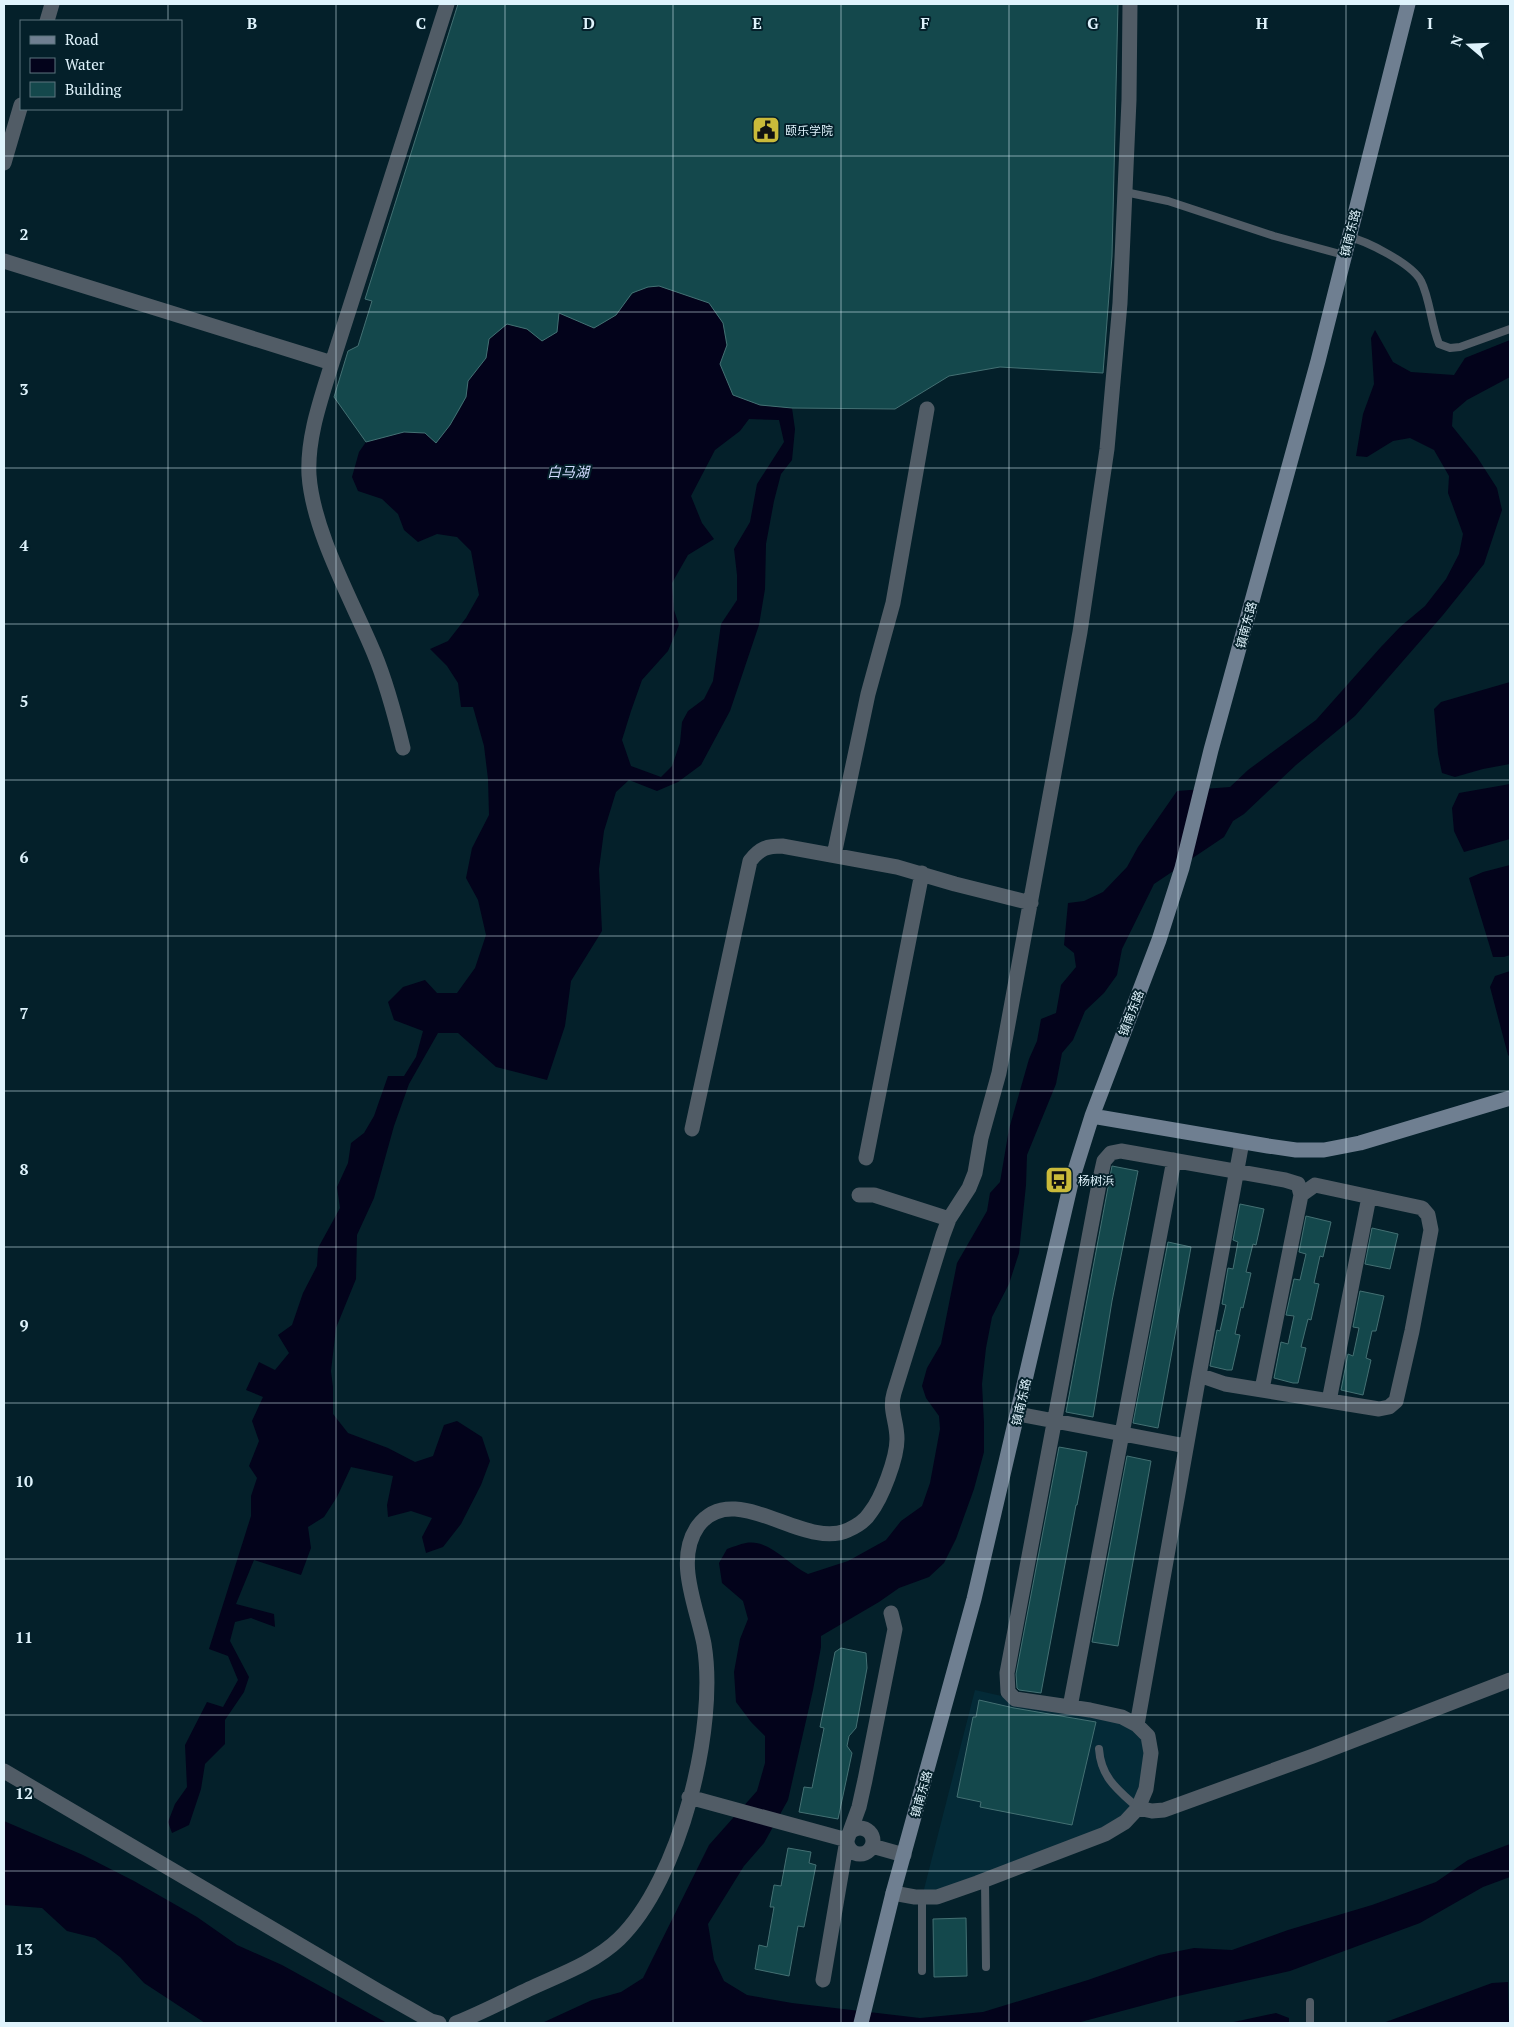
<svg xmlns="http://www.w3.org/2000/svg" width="1514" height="2027" font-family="'PT Serif','Noto Sans SC',serif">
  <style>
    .built { fill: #042a37 }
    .water { fill: #03031b; fill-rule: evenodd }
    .building { fill: #14484c; stroke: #447073 }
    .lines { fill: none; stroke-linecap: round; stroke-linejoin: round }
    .lane { stroke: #515c66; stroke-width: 8 }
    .street { stroke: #515c66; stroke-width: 15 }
    .secondary { stroke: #6f7f91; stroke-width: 15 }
    .grid { fill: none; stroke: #dff3fc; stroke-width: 1; stroke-opacity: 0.55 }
    .labels { text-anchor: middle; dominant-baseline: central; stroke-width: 4; stroke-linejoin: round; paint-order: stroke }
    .poi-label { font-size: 12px; fill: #dff3fc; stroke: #04202a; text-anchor: start }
    .street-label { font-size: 12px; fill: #dff3fc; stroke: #04202a }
    .water-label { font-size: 14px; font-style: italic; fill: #d2dbff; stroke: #04202a }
    .grid-label { font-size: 16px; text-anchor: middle; font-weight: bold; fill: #dff3fc; stroke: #04202a; stroke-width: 4; stroke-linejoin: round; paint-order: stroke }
  </style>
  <rect width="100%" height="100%" fill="#04202a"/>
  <path class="built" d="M975,1690L1015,1699L1090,1710L1148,1736L1146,1789L1125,1822L922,1897Z"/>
  <path class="water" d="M659,286L709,303L723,323L733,395L760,405L792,408L795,429L792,460L781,474L774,501L766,544L765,589L759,625L730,711L701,765L678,782L657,791L629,780L616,792L604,831L599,869L602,931L571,981L565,1026L547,1080L496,1067L458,1033H438L409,1084L394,1126L374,1198L357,1235L356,1279L336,1328L331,1371L333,1387V1414L348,1433L388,1448L415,1462L433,1456L444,1425L457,1421L482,1437L490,1461L481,1485L461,1524L443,1547L426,1553L422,1537L432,1518L411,1511L388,1517L387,1505L393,1476L351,1467L337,1497L324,1517L308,1527L311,1548L301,1575L254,1560L236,1604L274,1614L275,1627L251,1618L235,1622L230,1641L249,1677L244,1692L225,1720V1744L205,1764L201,1789L189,1825L172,1833L168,1822L175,1804L187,1787L185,1745L207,1702L223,1707L238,1680L228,1656L209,1649L251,1516V1496L257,1478L249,1466L259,1441L252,1421L263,1397L246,1390L259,1362L275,1370L289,1353L278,1335L292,1325L303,1293L317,1266L318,1248L340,1208L337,1187L348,1163L351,1143L364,1133L374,1116L388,1076H404L416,1057L423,1031L394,1020L388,1002L403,987L425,980L437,993H457L475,968L486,935L478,900L466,878L472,848L489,815L488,779L484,746L473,707H461L458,683L447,666L430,649L448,641L466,618L479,595L471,551L457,537L437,534L418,542L404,530L398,514L382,499L358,491L352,477L359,452L366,442L404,432L425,433L436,442C446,430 470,402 467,385C466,380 463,374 461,370L474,373L486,358L489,339L507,324L527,329L542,341L557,332L559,313L594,328C601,324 612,319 617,313C634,294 630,289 659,286ZM749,419L779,420L784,442L757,484L750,522L734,549L737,575V600L721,624L713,681L704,699L688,711L682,722L680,743L672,766L661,777L631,766L622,740L631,711L642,680L668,651L679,625L674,610L672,583L688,555L714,539L702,523L691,496L715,450L740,431Z
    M1375,330L1393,362L1411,372L1454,375L1465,358L1510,340V377L1467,400L1453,412L1452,426L1477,457L1497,488L1502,510L1484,564L1443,615L1355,716L1296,765L1244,814L1233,821L1224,837L1154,884L1122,949L1117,975L1104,993L1085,1011L1073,1040L1062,1053L1056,1084L1027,1155L1026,1185L1019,1253L1009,1284L992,1317L986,1348L982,1384L984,1423V1452L974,1489L956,1539L944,1563L929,1577L899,1588L879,1602L821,1636V1647L813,1690L788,1800L764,1843L744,1866L708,1924L714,1960L724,1981L747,1995L792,2003L920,2018L983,2012L1088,1980L1159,1955L1194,1948L1232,1950L1288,1930L1372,1905L1436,1882L1468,1860L1510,1844V1877L1483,1887L1420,1923L1290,1971L1178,1996L1077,2023H542L592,2000L621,1992L643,1978L709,1845L757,1791L765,1763V1736L751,1722L736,1702L734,1672L740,1639L748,1619L743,1601L722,1583L719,1563L727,1549C733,1547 740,1544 746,1543C770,1539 787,1564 808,1574L848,1561L886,1540L901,1521L922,1506L930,1483L940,1429L939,1416L926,1398L922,1386L927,1368L941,1344L957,1263L987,1211L990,1193L1000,1182L1009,1129L1029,1059L1037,1041L1041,1019L1056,1013L1061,985L1076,967L1074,953L1064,945L1068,903L1084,901L1103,892L1127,867L1138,847L1177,791L1230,787L1248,770L1316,720L1380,648L1400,627L1425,606L1446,579L1459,554L1463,534L1448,493L1449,476L1434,450L1410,438L1393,441L1367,457L1356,456L1363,414L1374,384L1371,338Z
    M1510,682V764L1483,769L1455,777L1442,773L1438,754L1434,709L1441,702Z
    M1510,784V839L1464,852L1454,831L1452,808L1459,793Z
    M1510,865V955L1504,957H1493L1469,878L1483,872Z
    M1510,971V1057L1508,1055L1490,987L1495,976Z
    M4,1821L83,1855L134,1881L197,1917L237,1945L282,1965L387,2023H205L144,1983L120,1957L95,1938L67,1931L42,1908L4,1905Z
    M1508,1982L1509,2023H1383L1492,1983Z
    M1276,2013L1289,2018V2023H1229Z"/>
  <path class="building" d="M458,4H1118L1112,256L1103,373L1000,367L949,376L895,409L792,408L760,405L733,395L720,364L727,345L723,323L709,303L659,286L648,287L632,293L616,315L594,328L559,313L557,332L542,341L527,329L507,324L489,339L486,358L468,381L466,397L450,425L436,443L425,433L404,432L366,442L334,397L348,351L358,346L372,301L365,299Z
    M1112,1166L1138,1171L1112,1301L1093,1417L1066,1412Z
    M1240,1204L1264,1209L1256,1245L1253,1244L1246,1272L1251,1273L1243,1308L1241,1307L1235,1334L1240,1335L1232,1370H1227L1210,1366L1217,1330L1220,1331L1226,1305L1222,1304L1228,1268L1233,1269L1238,1242L1233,1240Z
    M1306,1216L1331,1222L1323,1257L1320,1256L1314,1283L1319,1284L1311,1320L1308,1319L1301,1347L1306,1348L1298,1383H1293L1274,1378L1281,1342L1288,1344L1294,1316L1286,1315L1294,1279L1300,1280L1306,1254L1299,1252Z
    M1372,1228L1398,1234L1390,1269L1365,1264Z
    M1168,1242L1191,1247L1158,1428L1133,1423Z
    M1360,1291L1384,1296L1376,1331H1372L1366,1358L1371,1360L1363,1395L1341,1390L1348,1354L1353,1356L1359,1328L1353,1327Z
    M1059,1447L1087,1452L1077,1505H1076L1041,1693L1019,1690L1017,1688L1016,1674Z
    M1127,1456L1151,1461L1118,1646L1092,1642Z
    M841,1648L866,1653L867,1668L856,1728L849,1736L847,1746L852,1753L838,1819L799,1812L804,1787L812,1788L824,1728L820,1727L835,1652Z
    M979,1700L1014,1708L1096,1722L1072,1825L980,1807L981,1802L957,1797L973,1717H976Z
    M788,1848L811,1852L809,1863L816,1865L804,1927L798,1926L789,1976L755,1969L759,1945L767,1947L774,1907H770L774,1885L781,1886Z
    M966,1918L967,1976L934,1977L933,1919Z"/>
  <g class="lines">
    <path class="lane" d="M1125,192L1168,201L1274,236L1344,255
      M1349,237C1367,241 1412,264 1421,281C1430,299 1431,324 1439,344L1450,348L1460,347L1510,329
      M1099,1749C1101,1778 1118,1790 1138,1808
      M985,1881L986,1967
      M922,1897V1971
      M1310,2002V2023"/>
    <path class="street" d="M47,21L52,4
      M4,163L21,105
      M4,261L332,363
      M403,748C395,715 387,684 374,653C352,600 313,532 309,475C307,437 321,399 332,363L447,4
      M834,855L868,694L893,603L927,409
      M692,1129L750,861C760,848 767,846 782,846L897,867L955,884L1031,903
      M866,1158L922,873
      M859,1195H874L949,1219
      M1199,1375L1225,1384L1379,1409L1389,1407L1396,1401L1412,1331L1431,1230L1428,1215L1422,1208L1315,1185L1301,1195
      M1329,1401L1369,1197
      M1018,1414L1186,1446
      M1070,1707L1174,1160
      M1137,1725L1199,1375L1242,1142
      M4,1771L378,1991L431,2021L439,2023
      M689,1797L847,1840
      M1138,1808L1152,1811L1164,1810L1313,1756L1510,1680
      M847 1841a13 13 0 1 1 26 0a13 13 0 1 1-26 0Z
      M872,1846L904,1855
      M893,1893L915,1897H937L977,1883L1105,1834L1125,1822L1138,1808L1146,1789L1151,1753L1148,1736L1137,1725L1122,1717L1090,1710L1015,1699L1008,1692L1007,1673L1100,1179L1104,1161L1111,1153L1121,1151L1285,1180L1298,1184L1301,1195L1262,1389
      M823,1980L847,1840L859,1807L865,1780L895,1629L891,1613
      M456,2023C481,2013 504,2001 529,1989C559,1975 594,1963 619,1939C680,1880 718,1727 704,1644C697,1607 674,1560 698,1526C734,1477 804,1551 848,1530C857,1526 865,1521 870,1513C882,1498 897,1458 897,1439C897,1421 889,1410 894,1393L943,1235L949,1219L969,1188L975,1173L981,1138L999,1073L1080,632L1107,449L1120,303L1129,100L1130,4"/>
    <path class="secondary" d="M1092,1116L1268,1146L1296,1150H1324L1360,1143L1510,1098
      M861,2023L893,1893L974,1599L1071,1183L1092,1116L1159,940L1182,868L1211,750L1318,361L1408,4"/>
  </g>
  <path class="grid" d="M168,4V21M336,4V2023M505,4V2023M673,4V2023M841,4V2023M1009,4V2023M1178,4V2023M1346,4V2023M168,109V2023M4,156H1510M4,312H1510M4,468H1510M4,624H1510M4,780H1510M4,936H1510M4,1091H1510M4,1247H1510M4,1403H1510M4,1559H1510M4,1715H1510M4,1871H1510"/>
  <defs>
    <symbol id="civic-square" viewBox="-11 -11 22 22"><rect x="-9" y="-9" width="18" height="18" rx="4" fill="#caba3a" stroke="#04202a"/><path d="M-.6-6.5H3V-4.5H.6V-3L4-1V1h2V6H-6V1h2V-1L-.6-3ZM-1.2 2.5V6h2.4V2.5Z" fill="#111"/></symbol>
    <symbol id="bus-square" viewBox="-11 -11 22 22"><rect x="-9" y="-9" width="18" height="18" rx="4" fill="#caba3a" stroke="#04202a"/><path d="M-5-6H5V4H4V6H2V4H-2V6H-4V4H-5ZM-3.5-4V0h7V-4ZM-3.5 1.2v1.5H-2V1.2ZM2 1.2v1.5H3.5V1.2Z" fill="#111"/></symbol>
  </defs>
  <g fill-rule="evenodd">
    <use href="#civic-square" x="750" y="114" width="32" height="32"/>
    <use href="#bus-square" x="1043" y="1164" width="32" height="32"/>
  </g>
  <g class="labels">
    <g class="poi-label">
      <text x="785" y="130">颐乐学院</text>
      <text x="1078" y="1180">杨树浜</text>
    </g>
    <g class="street-label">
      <text transform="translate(1350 233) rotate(-76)">镇南东路</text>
      <text transform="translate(1246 625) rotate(-75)">镇南东路</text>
      <text transform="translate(1131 1013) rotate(-69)">镇南东路</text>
      <text transform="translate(1021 1402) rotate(-77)">镇南东路</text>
      <text transform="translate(921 1794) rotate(-74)">镇南东路</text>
    </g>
    <g class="water-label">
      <text x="568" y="471">白马湖</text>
    </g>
  </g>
  <g class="grid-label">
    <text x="252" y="29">B</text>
    <text x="421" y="29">C</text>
    <text x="589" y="29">D</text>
    <text x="757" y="29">E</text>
    <text x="925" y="29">F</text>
    <text x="1093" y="29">G</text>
    <text x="1262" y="29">H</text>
    <text x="1430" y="29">I</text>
    <text x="24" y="240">2</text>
    <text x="24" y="395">3</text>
    <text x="24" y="551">4</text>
    <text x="24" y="707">5</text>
    <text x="24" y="863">6</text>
    <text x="24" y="1019">7</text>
    <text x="24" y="1175">8</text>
    <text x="24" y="1331">9</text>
    <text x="24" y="1487">10</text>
    <text x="24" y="1643">11</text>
    <text x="24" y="1799">12</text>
    <text x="24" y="1955">13</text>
  </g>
  <rect width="1514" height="2027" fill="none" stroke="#dff3fc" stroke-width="10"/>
  <rect x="20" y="20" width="162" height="90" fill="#04202a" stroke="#5c747e"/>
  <rect x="30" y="36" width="25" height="8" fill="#6f7f91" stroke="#5c747e"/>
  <text x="65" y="45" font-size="15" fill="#dff3fc">Road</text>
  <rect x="30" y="58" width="25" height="15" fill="#03031b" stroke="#5c747e"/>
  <text x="65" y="70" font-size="15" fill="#dff3fc">Water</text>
  <rect x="30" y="82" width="25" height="15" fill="#14484c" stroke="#5c747e"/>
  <text x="65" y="95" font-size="15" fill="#dff3fc">Building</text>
  <g transform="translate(1469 45) rotate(289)" stroke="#04202a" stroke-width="4" paint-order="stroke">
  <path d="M0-4L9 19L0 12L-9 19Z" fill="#dff3fc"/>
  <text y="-8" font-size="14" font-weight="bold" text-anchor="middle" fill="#dff3fc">N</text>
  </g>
</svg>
